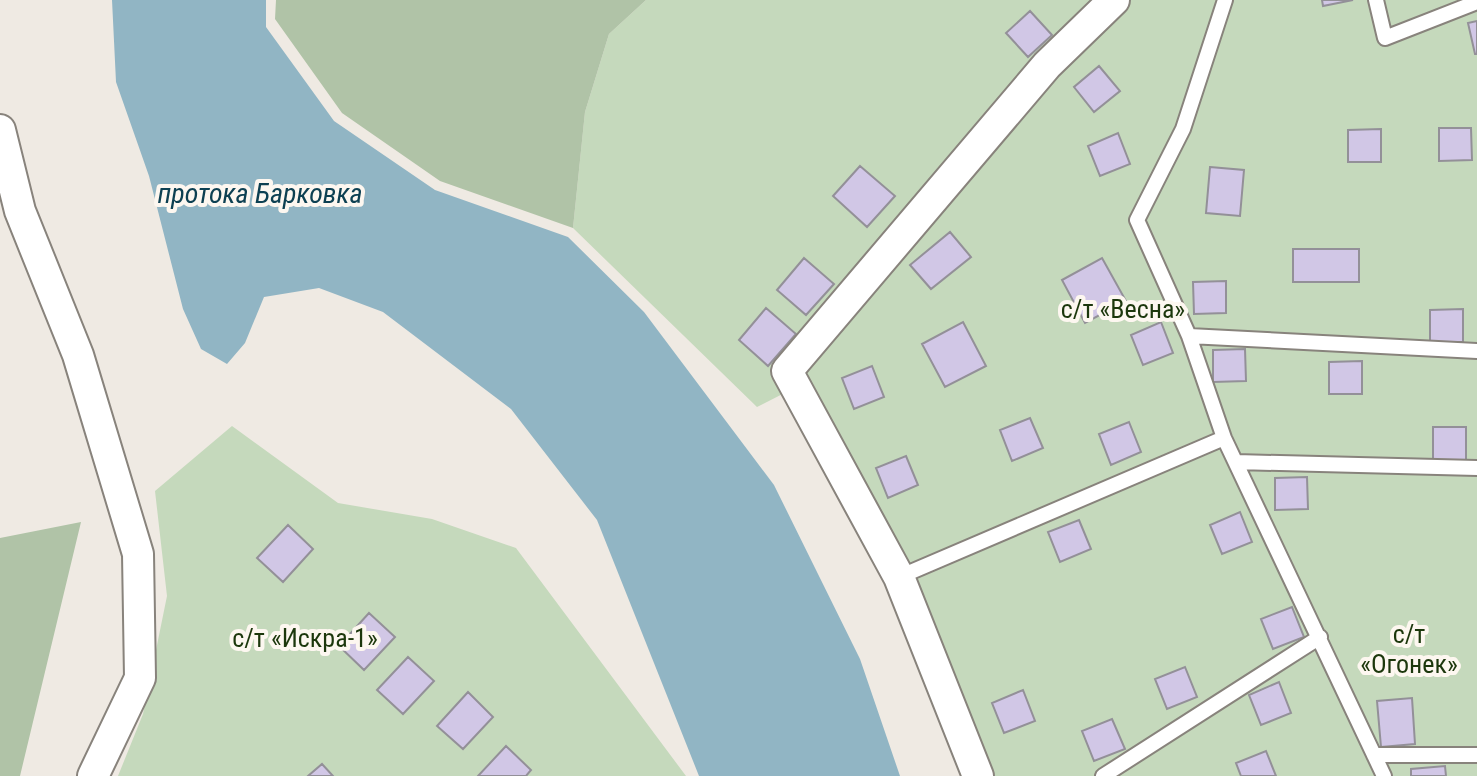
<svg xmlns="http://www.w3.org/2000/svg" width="1477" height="776" font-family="'Roboto Condensed',sans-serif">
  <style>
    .green { fill: #c5d9bc }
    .forest { fill: #b0c3a7 }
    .water { fill: #91b5c4 }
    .building { fill: #d1c7e6; stroke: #939098; stroke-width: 2 }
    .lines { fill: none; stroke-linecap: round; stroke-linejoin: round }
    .lane-casing { stroke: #88837c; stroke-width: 18 }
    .street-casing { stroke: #88837c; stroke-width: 34 }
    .lane { stroke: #fff; stroke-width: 14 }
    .street { stroke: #fff; stroke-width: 30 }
    .labels { text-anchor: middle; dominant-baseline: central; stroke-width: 8; stroke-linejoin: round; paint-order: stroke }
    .park-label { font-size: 26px; fill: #1c370c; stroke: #fdf7f0 }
    .water-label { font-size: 28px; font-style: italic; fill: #0d4052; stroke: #fdf7f0 }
  </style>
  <rect width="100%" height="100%" fill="#efeae3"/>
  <path class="green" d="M646,0H1477V776H1393L1298,576L1282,575L1376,776H989L906,568L810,380L757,407L573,228L585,112L609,34Z
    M232,426L338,503L432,519L516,548L686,776H118L143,714L167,596L155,491Z"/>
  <path class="forest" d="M276,0H646L609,34L585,112L573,228L440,181L342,113L275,19Z
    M81,522L20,776H0V538Z"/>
  <path class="water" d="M112,0H266V27L334,121L435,190L568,237L644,312L774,485L860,659L900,776H699L597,520L511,409L383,312L319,288L264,297L245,343L227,364L201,349L183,309L149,176L116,82Z"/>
  <path class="building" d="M1322,0H1353L1323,6Z
    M1030,11L1052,35L1028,57L1006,33Z
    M1477,21V54H1475L1468,23Z
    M1099,66L1120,91L1094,112L1074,87Z
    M1439,128H1471L1472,160L1439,161Z
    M1381,129V162H1348V130Z
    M1118,133L1130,164L1100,176L1088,146Z
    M860,166L895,196L867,227L833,196Z
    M1210,167L1244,170L1240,216L1206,213Z
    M950,232L971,257L931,289L910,265Z
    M1293,249H1359V282H1293Z
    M804,258L834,284L806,315L777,290Z
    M1102,258L1126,301L1085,323L1062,280Z
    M1226,281V313L1194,314L1193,282Z
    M766,308L796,334L768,366L739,340Z
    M1463,309V342H1430V310Z
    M963,322L986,366L945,387L922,344Z
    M1161,322L1173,353L1143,365L1131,335Z
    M1245,349L1246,381L1213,382V350Z
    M1362,361V394H1329V362Z
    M872,366L884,397L854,409L842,378Z
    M1030,418L1043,448L1012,461L1000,430Z
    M1129,422L1141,452L1111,465L1099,434Z
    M1433,427H1466V460H1433Z
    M906,456L918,485L888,498L876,468Z
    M1307,477L1308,509L1275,510V478Z
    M1240,512L1252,542L1222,554L1210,525Z
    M1079,520L1091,549L1060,562L1048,532Z
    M288,525L313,549L283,582L257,558Z
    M1292,607L1304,637L1273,649L1261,619Z
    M369,613L395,637L364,670L339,646Z
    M408,657L434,681L403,714L377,690Z
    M1185,667L1197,697L1167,709L1155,679Z
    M1279,682L1291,713L1261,725L1249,695Z
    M1023,690L1035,721L1004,733L992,703Z
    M468,692L493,717L463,749L437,726Z
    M1412,698L1415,744L1381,747L1377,701Z
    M1112,719L1125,749L1094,761L1082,731Z
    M506,746L531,770L526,776H478Z
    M1266,751L1276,776H1241L1236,763Z
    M322,764L333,776H308Z
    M1445,766L1446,776H1411V769Z"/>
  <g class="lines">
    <defs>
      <path id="lane" d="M1225,0L1183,129L1137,220L1189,336L1224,438L1384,776
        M1376,0L1385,38L1477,2
        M1189,336L1477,351
        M1236,462L1477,468
        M899,577L1224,438
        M1374,755H1477
        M1103,776L1320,637"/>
      <path id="street" d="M0,130L20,211L78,355L138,554L140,678L93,776
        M978,776L899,577L787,371L1047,65L1114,0"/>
    </defs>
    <use href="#lane" class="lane-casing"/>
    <use href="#street" class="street-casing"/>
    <use href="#lane" class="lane"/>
    <use href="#street" class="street"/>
  </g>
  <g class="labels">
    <g class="park-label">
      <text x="1123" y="309">с/т «Весна»</text>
      <text x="1409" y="634">с/т<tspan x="1409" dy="30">«Огонек»</tspan></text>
      <text x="305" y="638">с/т «Искра-1»</text>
    </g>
    <g class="water-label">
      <text x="260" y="193">протока Барковка</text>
    </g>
  </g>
</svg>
